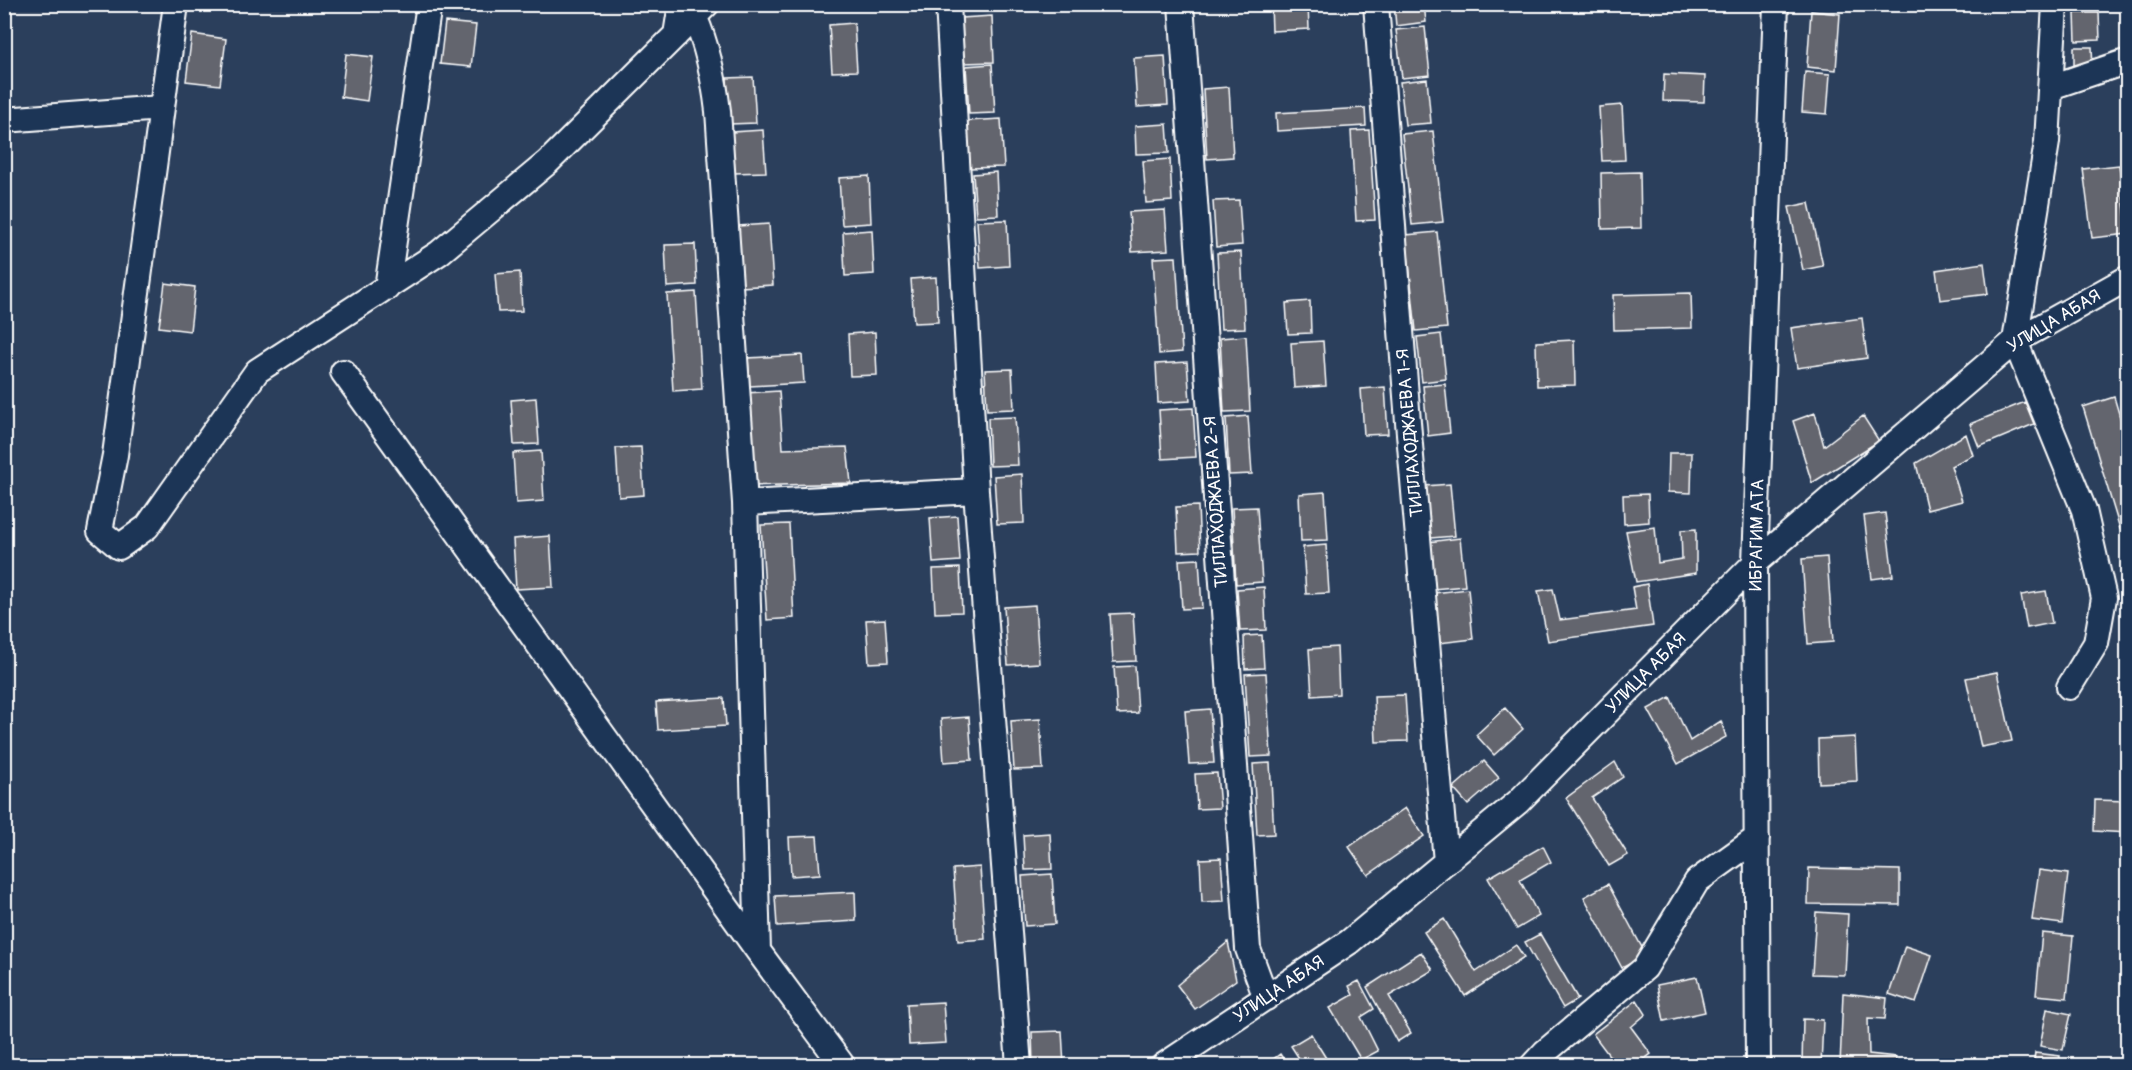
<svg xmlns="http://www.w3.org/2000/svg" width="2132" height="1070" font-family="Pangolin,sans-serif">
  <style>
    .building { fill: #64656e; stroke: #fff; stroke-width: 1.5 }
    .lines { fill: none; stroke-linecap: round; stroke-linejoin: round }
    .minor-casing { stroke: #fff; stroke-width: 28 }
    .minor { stroke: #1d3557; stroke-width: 24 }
    .labels { text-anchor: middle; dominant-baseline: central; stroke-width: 6; stroke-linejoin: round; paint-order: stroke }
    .street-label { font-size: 18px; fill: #fff; stroke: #1d3557 }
  </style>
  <rect width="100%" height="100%" fill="#2b3f5c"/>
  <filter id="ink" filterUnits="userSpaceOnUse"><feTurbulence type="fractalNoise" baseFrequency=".0167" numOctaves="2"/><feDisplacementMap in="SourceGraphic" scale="12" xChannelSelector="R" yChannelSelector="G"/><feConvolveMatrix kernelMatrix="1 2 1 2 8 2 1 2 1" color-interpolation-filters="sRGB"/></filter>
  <g filter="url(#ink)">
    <path class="building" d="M1271,4H1308L1309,29L1272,31Z
      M1394,4H1424L1426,22L1396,26Z
      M1811,11L1840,14L1836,70L1807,67Z
      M2075,13H2099L2100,40L2076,41Z
      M992,16L994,62L964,63L961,18Z
      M445,22L476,25L471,67L440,64Z
      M854,23L857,71L832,72L829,25Z
      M1425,27L1430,75L1402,78L1396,30Z
      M192,34L226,39L220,85L186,81Z
      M2074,47H2092L2093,70H2074Z
      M346,54L373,57L367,101L341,97Z
      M1165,56L1168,105L1137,107L1134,58Z
      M992,64L995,113L969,114L966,66Z
      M1805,72L1830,74L1827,114L1802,112Z
      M1664,74L1705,76L1704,102L1663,101Z
      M753,77L756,123L730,124L727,78Z
      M1427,79L1431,123L1405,125L1400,82Z
      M1229,87L1233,157L1207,159L1203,89Z
      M1622,105L1625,160L1602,161L1599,107Z
      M1365,108L1366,126L1277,131L1276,113Z
      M1001,119L1004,167L970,168L967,121Z
      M1167,124L1169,153L1136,154L1135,126Z
      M763,130L766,172L734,173L732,132Z
      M1369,130L1375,220L1356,221L1351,131Z
      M1433,131L1443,222L1412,225L1402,134Z
      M1170,159L1172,201L1146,203L1143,161Z
      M2119,165L2128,234L2092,238L2083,169Z
      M996,172L998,215L976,216L973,174Z
      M1640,172L1641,228L1602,229L1601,173Z
      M869,176L871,223L842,225L839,178Z
      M1239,200L1242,245L1216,247L1213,201Z
      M1809,203L1823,266L1803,270L1789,207Z
      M1165,210L1168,250L1132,252L1129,212Z
      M1007,220L1009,266L980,268L977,221Z
      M769,224L773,285L741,287L738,226Z
      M872,230L874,274L845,276L843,232Z
      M1437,232L1447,328L1416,331L1406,235Z
      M695,244L697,285L667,287L665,245Z
      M1241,252L1245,328L1221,329L1217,253Z
      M1176,257L1182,352L1159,354L1153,258Z
      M1984,263L1988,294L1940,300L1936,270Z
      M520,272L522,311L498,312L495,274Z
      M936,277L938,322L914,323L911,279Z
      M165,283L195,287L190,331L159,327Z
      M696,292L702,389L673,391L667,294Z
      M1691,293L1692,328L1614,330L1613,295Z
      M1310,301L1311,333L1288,334L1286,303Z
      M1862,318L1867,358L1797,368L1791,328Z
      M875,332L877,375L850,376L848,334Z
      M1441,334L1446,379L1422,382L1417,337Z
      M1246,336L1250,411L1224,412L1220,338Z
      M1574,340L1575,385L1537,386L1536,342Z
      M1323,341L1326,386L1294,388L1291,343Z
      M802,355L804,383L750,386L748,358Z
      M1187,362L1190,401L1158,403L1156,364Z
      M1012,369L1014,409L987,410L985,370Z
      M1445,384L1450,433L1428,436L1423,386Z
      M1385,387L1388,434L1364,435L1361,389Z
      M779,391L783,449L847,447L851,483L750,486L745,393Z
      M2114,397L2128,444V527L2120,529L2083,407Z
      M536,398L539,444L514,445L511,400Z
      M2025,402L2034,424L1979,447L1970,424Z
      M1193,408L1196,457L1162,459L1159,410Z
      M1815,413L1824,446L1863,416L1879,441L1812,483L1793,421Z
      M1248,416L1252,474L1229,475L1226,418Z
      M1015,417L1018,465L990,466L988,418Z
      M1966,434L1973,455L1951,466L1962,501L1927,510L1916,463Z
      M641,447L644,495L619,497L616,448Z
      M541,451L544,501L516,503L513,453Z
      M1669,453H1692L1691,493L1668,492Z
      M1022,474L1024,523L997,524L994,476Z
      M1450,484L1455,536L1431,538L1425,486Z
      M1325,492L1328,540L1301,541L1299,494Z
      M1648,494L1649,522L1624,524L1623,495Z
      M1198,506L1200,551L1178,552L1176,507Z
      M1257,507L1262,582L1236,584L1232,508Z
      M1885,513L1893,576L1872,579L1864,516Z
      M957,516L960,561L933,563L930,518Z
      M789,524L794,618L767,620L761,525Z
      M1655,527L1658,563L1682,559L1681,530L1696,529V573L1636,582L1626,531Z
      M550,536L553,587L516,589L513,539Z
      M1460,538L1465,586L1433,589L1428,542Z
      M1326,545L1329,593L1306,594L1303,547Z
      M1827,557L1833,642L1808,644L1802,559Z
      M1199,559L1202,608L1182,609L1179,560Z
      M960,568L962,612L935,613L933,569Z
      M1647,584L1653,626L1548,641L1538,591L1553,589L1560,620L1636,610L1632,587Z
      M1264,587L1266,630L1240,631L1237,589Z
      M1468,589L1473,639L1439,643L1434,593Z
      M2046,591L2052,623L2027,628L2021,595Z
      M1035,605L1039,663L1008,665L1004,607Z
      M2124,606H2128V644H2124Z
      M1133,613L1136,661L1113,662L1110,614Z
      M885,619L888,662L869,663L866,620Z
      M1262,635L1264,668L1245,669L1244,636Z
      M1337,647L1339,694L1312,696L1309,649Z
      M1135,666L1138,713L1117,714L1114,667Z
      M1997,672L2012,741L1981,747L1966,678Z
      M1266,673L1271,756L1250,757L1245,674Z
      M1405,695L1408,741L1376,742L1374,696Z
      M1670,697L1690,741L1721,721L1726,737L1678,764L1648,709Z
      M724,698L726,726L658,730L656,702Z
      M1505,708L1523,729L1494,755L1476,735Z
      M1210,709L1214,763L1189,764L1185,711Z
      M969,717L972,760L944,762L941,719Z
      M1040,719L1043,769L1014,770L1011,721Z
      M1855,737L1857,781L1819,783L1818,739Z
      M1484,761L1499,778L1468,805L1453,788Z
      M1615,762L1623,777L1592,798L1628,855L1609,866L1566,798Z
      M1270,763L1274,834L1257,835L1253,764Z
      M1217,773L1220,808L1197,809L1195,774Z
      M2095,800L2128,801V833L2094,831Z
      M1405,808L1424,836L1368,875L1349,847Z
      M1050,833L1052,869L1025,870L1023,835Z
      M817,836L820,874L791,876L789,837Z
      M1543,846L1551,862L1520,880L1539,916L1517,929L1488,878Z
      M1221,858L1224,901L1202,902L1200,859Z
      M980,867L985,939L958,941L953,869Z
      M1809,868L1900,870V905L1808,904Z
      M2039,870L2068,874L2062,924L2032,920Z
      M1052,874L1055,924L1025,926L1022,876Z
      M1608,884L1646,955L1622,968L1584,897Z
      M855,892L856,921L777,926L775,896Z
      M1816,912L1848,914L1845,975L1812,974Z
      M1444,919L1476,972L1516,945L1524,957L1465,996L1424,932Z
      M2042,933L2073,936L2067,998L2036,995Z
      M1540,934L1578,999L1563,1008L1525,942Z
      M1228,942L1236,980L1195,1009L1177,985Z
      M1905,946L1932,955L1916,1003L1889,994Z
      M1421,952L1433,970L1389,996L1411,1033L1397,1042L1367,987Z
      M1697,977L1705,1012L1664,1021L1657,985Z
      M1359,981L1374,1009L1361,1017L1378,1051L1361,1060L1330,1008L1353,995L1349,986Z
      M1843,993L1887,998L1885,1019L1868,1018L1869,1054L1896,1057V1066H1840Z
      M1637,1000L1646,1014L1631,1027L1651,1054L1635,1066H1617L1593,1034Z
      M943,1002L946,1043L909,1045L907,1004Z
      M2047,1009L2071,1014L2063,1050L2040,1046Z
      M1803,1019L1823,1020L1821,1066H1802Z
      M1062,1031L1064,1066H1033L1032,1032Z
      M1311,1034L1329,1063L1326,1066H1304L1291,1046Z
      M2035,1053L2060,1056L2059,1066H2033Z
      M1280,1054L1288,1066H1264Z"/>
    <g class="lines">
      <defs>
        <path id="minor" d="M176,4L115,455L100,531L119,547L147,527L257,371L439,253L548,162L707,4
          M948,4L976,491L1019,1066
          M1181,4L1248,949L1266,998
          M1376,4L1408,422L1446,862
          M2055,4L2047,142L2015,341L2084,510L2104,598L2096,643L2069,687
          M695,18C708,48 714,78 718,111L745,503L758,951
          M676,35L681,4
          M2051,87L2128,61
          M4,120L161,108
          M387,288L429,4
          M343,372L758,951L843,1066
          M745,503L976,491
          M1163,1066L1349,942L1518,802L1755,563L2015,341L2128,278
          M1532,1066L1545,1052L1645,968L1697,881L1757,838
          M1758,1066L1755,563L1776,4"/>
      </defs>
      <use href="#minor" class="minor-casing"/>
      <use href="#minor" class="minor"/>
    </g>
  </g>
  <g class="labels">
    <g class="street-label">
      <text transform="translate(2054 321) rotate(-31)">УЛИЦА АБАЯ</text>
      <text transform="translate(1410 433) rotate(-95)">ТИЛЛАХОДЖАЕВА 1-Я</text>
      <text transform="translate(1216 502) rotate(-94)">ТИЛЛАХОДЖАЕВА 2-Я</text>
      <text transform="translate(1757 535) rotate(-89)">ИБРАГИМ АТА</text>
      <text transform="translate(1646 673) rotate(-45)">УЛИЦА АБАЯ</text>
      <text transform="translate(1279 989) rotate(-34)">УЛИЦА АБАЯ</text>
    </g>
  </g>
  <rect width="2132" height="1070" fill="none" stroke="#1d3557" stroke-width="24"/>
  <rect x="12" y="12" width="2108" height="1046" fill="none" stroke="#fff" stroke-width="2" filter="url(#ink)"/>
</svg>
